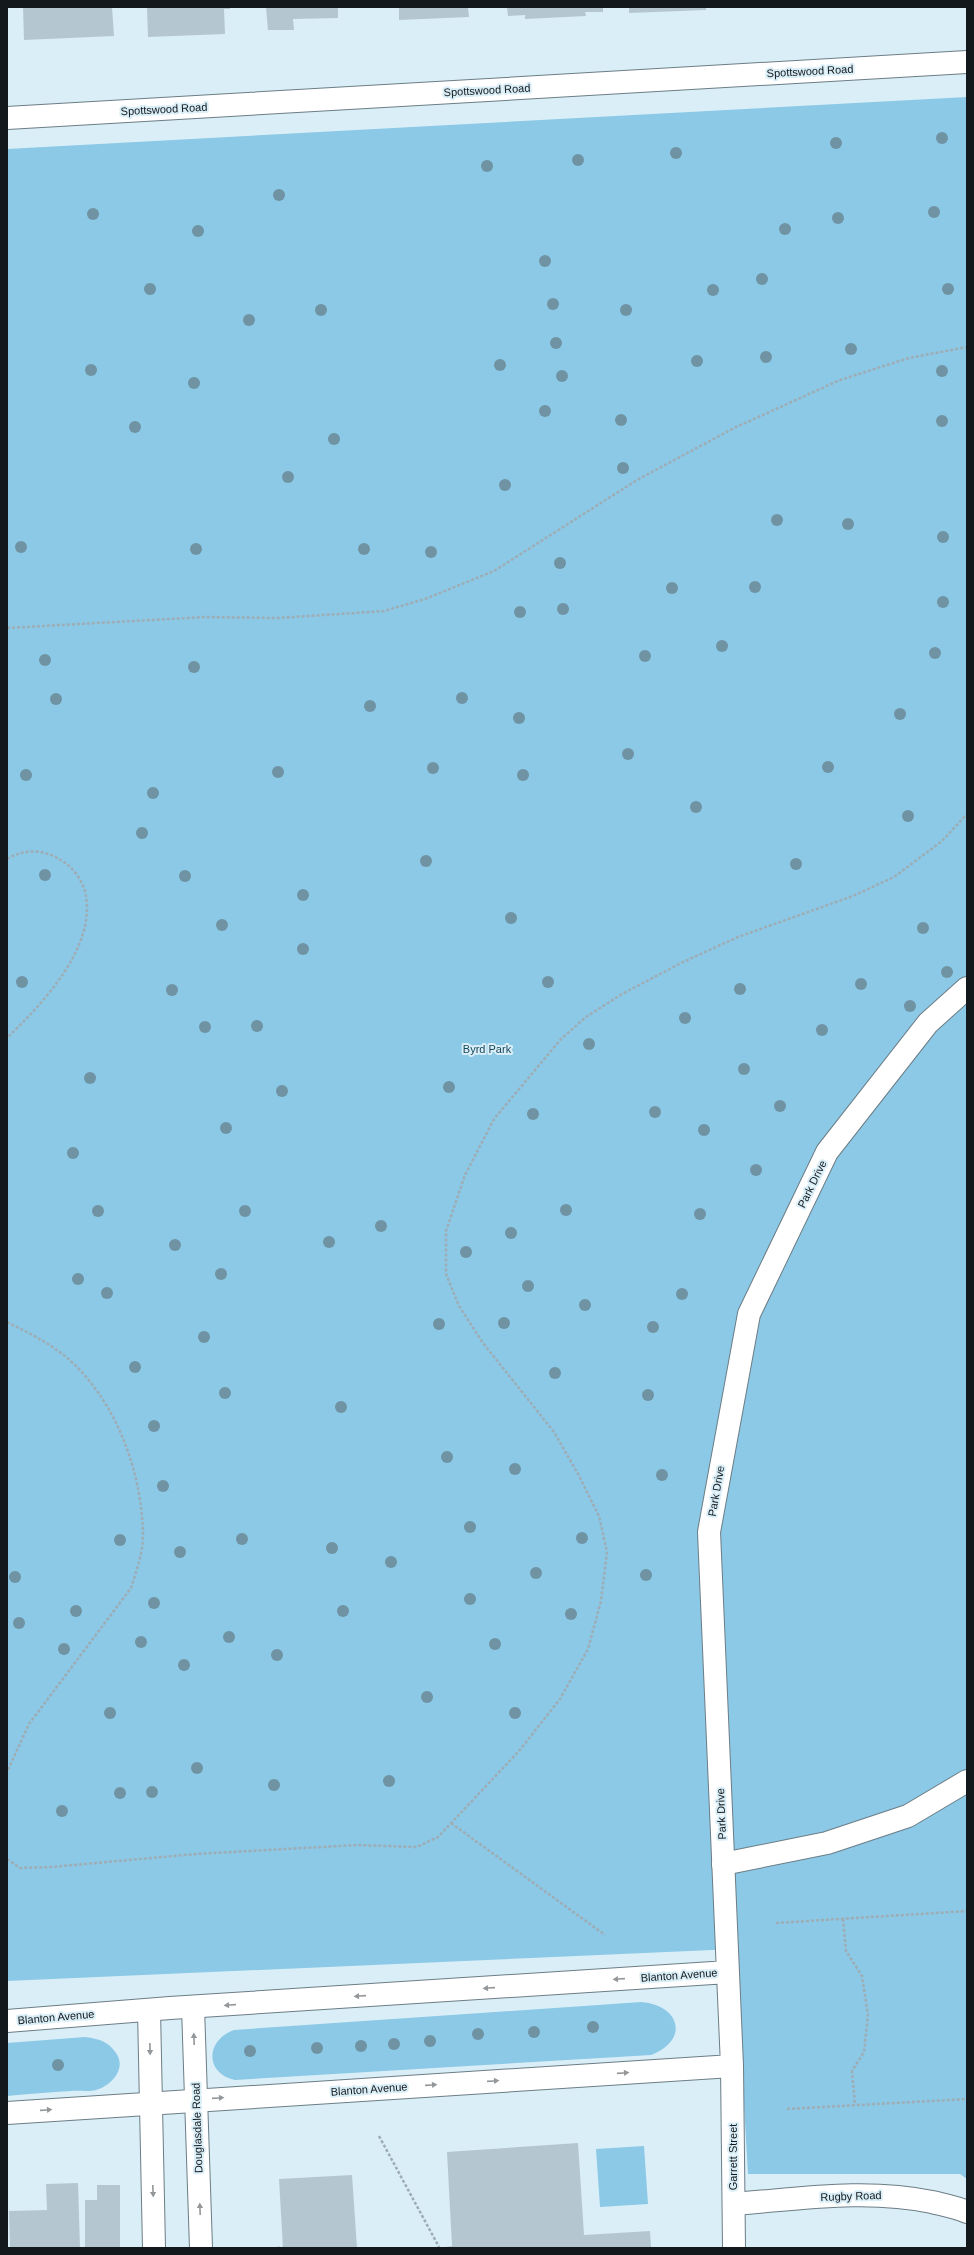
<svg xmlns="http://www.w3.org/2000/svg" width="974" height="2255" font-family="Arial,sans-serif">
  <style>
    .green { fill: #8bc9e6 }
    .building { fill: #b4c7d0 }
    .lines { fill: none; stroke-linecap: round; stroke-linejoin: round }
    .minor-casing { stroke: #6c7d86; stroke-width: 24 }
    .major-casing { stroke: #6c7d86; stroke-width: 24 }
    .path { stroke: #9eadb5; stroke-width: 2.5; stroke-dasharray: 3 2; stroke-linecap: butt }
    .minor { stroke: #fff; stroke-width: 22 }
    .major { stroke: #fff; stroke-width: 22 }
    .tree { fill: #6f93a2 }
    .oneway { fill: #949799 }
    .labels { text-anchor: middle; dominant-baseline: central; stroke-width: 4; stroke-linejoin: round; paint-order: stroke }
    .street-label { font-size: 11px; fill: #12181c; stroke: #daeef7 }
    .park-label { font-size: 11px; fill: #18485d; stroke: #daeef7 }
  </style>
  <rect width="100%" height="100%" fill="#daeef7"/>
  <path class="green" d="M967,97V2179L960,2174H748L735,1949L7,1981V149Z
    M641,2002C680,2005 690,2040 651,2055L235,2080C204,2073 206,2040 234,2030Z
    M85,2037C99,2039 108,2041 116,2053C127,2069 111,2086 96,2090C88,2092 79,2090 71,2091C50,2092 28,2094 7,2096V2043Z
    M644,2146L648,2204L600,2207L596,2149Z"/>
  <path class="building" d="M23,7H112L114,36L24,40Z
    M147,7H230V9H224L225,34L148,37Z
    M266,7H338V18L293,19L294,30H268Z
    M399,7H468L469,17L399,20Z
    M507,7H603V12H585L586,16L525,19V15L508,16Z
    M629,7H706V10L629,13Z
    M578,2143L584,2235L650,2231L651,2248H439L452,2246L447,2152Z
    M352,2175L357,2248H283L279,2179Z
    M78,2183L80,2248H10L9,2211L47,2210L46,2184Z
    M97,2185H120V2248H85V2200H97Z"/>
  <g class="lines">
    <defs>
      <path id="minor" d="M7,118L967,62
        M723,1864L827,1843L908,1816L967,1781
        M193,2007L201,2248
        M149,2010L154,2248
        M732,2066L734,2248
        M734,2204C800,2199 866,2188 932,2202C944,2205 956,2207 967,2212"/>
      <path id="major" d="M7,2021L170,2008L728,1972
        M7,2113L732,2066L709,1532L749,1314L827,1152L928,1023L967,988"/>
    </defs>
    <use href="#minor" class="minor-casing"/>
    <use href="#major" class="major-casing"/>
    <path class="path" d="M7,628L205,617L278,618L384,611L425,599L494,571L637,480L734,428L840,380L909,358L967,347
      M7,859C23,849 43,849 59,859C71,865 81,878 85,891C98,946 43,1003 7,1038
      M7,1322C31,1334 56,1346 76,1366C119,1409 142,1475 143,1535C143,1553 136,1572 131,1588L29,1724L7,1772
      M451,1823L605,1935
      M7,1859L20,1868L51,1867L196,1854L357,1845L417,1847L438,1837L519,1751L560,1699L588,1649L601,1601L607,1552L599,1516L578,1474L554,1432L483,1343L459,1306L446,1274V1231L465,1175L494,1119L561,1039L586,1017L622,994L681,963L738,937L853,896L894,877L942,841L967,814
      M843,1919L846,1951L862,1976L868,2015L864,2052L852,2071L855,2105
      M776,1923L967,1911
      M787,2109L967,2099
      M379,2136L439,2247
      M277,2248H283"/>
    <use href="#minor" class="minor"/>
    <use href="#major" class="major"/>
  </g>
  <g class="tree">
    <circle cx="942" cy="138" r="6"/>
    <circle cx="836" cy="143" r="6"/>
    <circle cx="676" cy="153" r="6"/>
    <circle cx="578" cy="160" r="6"/>
    <circle cx="487" cy="166" r="6"/>
    <circle cx="279" cy="195" r="6"/>
    <circle cx="934" cy="212" r="6"/>
    <circle cx="93" cy="214" r="6"/>
    <circle cx="838" cy="218" r="6"/>
    <circle cx="785" cy="229" r="6"/>
    <circle cx="198" cy="231" r="6"/>
    <circle cx="545" cy="261" r="6"/>
    <circle cx="762" cy="279" r="6"/>
    <circle cx="150" cy="289" r="6"/>
    <circle cx="948" cy="289" r="6"/>
    <circle cx="713" cy="290" r="6"/>
    <circle cx="553" cy="304" r="6"/>
    <circle cx="321" cy="310" r="6"/>
    <circle cx="626" cy="310" r="6"/>
    <circle cx="249" cy="320" r="6"/>
    <circle cx="556" cy="343" r="6"/>
    <circle cx="851" cy="349" r="6"/>
    <circle cx="766" cy="357" r="6"/>
    <circle cx="697" cy="361" r="6"/>
    <circle cx="500" cy="365" r="6"/>
    <circle cx="91" cy="370" r="6"/>
    <circle cx="942" cy="371" r="6"/>
    <circle cx="562" cy="376" r="6"/>
    <circle cx="194" cy="383" r="6"/>
    <circle cx="545" cy="411" r="6"/>
    <circle cx="621" cy="420" r="6"/>
    <circle cx="942" cy="421" r="6"/>
    <circle cx="135" cy="427" r="6"/>
    <circle cx="334" cy="439" r="6"/>
    <circle cx="623" cy="468" r="6"/>
    <circle cx="288" cy="477" r="6"/>
    <circle cx="505" cy="485" r="6"/>
    <circle cx="777" cy="520" r="6"/>
    <circle cx="848" cy="524" r="6"/>
    <circle cx="943" cy="537" r="6"/>
    <circle cx="21" cy="547" r="6"/>
    <circle cx="196" cy="549" r="6"/>
    <circle cx="364" cy="549" r="6"/>
    <circle cx="431" cy="552" r="6"/>
    <circle cx="560" cy="563" r="6"/>
    <circle cx="755" cy="587" r="6"/>
    <circle cx="672" cy="588" r="6"/>
    <circle cx="943" cy="602" r="6"/>
    <circle cx="563" cy="609" r="6"/>
    <circle cx="520" cy="612" r="6"/>
    <circle cx="722" cy="646" r="6"/>
    <circle cx="935" cy="653" r="6"/>
    <circle cx="645" cy="656" r="6"/>
    <circle cx="45" cy="660" r="6"/>
    <circle cx="194" cy="667" r="6"/>
    <circle cx="462" cy="698" r="6"/>
    <circle cx="56" cy="699" r="6"/>
    <circle cx="370" cy="706" r="6"/>
    <circle cx="900" cy="714" r="6"/>
    <circle cx="519" cy="718" r="6"/>
    <circle cx="628" cy="754" r="6"/>
    <circle cx="828" cy="767" r="6"/>
    <circle cx="433" cy="768" r="6"/>
    <circle cx="278" cy="772" r="6"/>
    <circle cx="26" cy="775" r="6"/>
    <circle cx="523" cy="775" r="6"/>
    <circle cx="153" cy="793" r="6"/>
    <circle cx="696" cy="807" r="6"/>
    <circle cx="908" cy="816" r="6"/>
    <circle cx="142" cy="833" r="6"/>
    <circle cx="426" cy="861" r="6"/>
    <circle cx="796" cy="864" r="6"/>
    <circle cx="45" cy="875" r="6"/>
    <circle cx="185" cy="876" r="6"/>
    <circle cx="303" cy="895" r="6"/>
    <circle cx="511" cy="918" r="6"/>
    <circle cx="222" cy="925" r="6"/>
    <circle cx="923" cy="928" r="6"/>
    <circle cx="303" cy="949" r="6"/>
    <circle cx="947" cy="972" r="6"/>
    <circle cx="22" cy="982" r="6"/>
    <circle cx="548" cy="982" r="6"/>
    <circle cx="861" cy="984" r="6"/>
    <circle cx="740" cy="989" r="6"/>
    <circle cx="172" cy="990" r="6"/>
    <circle cx="910" cy="1006" r="6"/>
    <circle cx="685" cy="1018" r="6"/>
    <circle cx="257" cy="1026" r="6"/>
    <circle cx="205" cy="1027" r="6"/>
    <circle cx="822" cy="1030" r="6"/>
    <circle cx="589" cy="1044" r="6"/>
    <circle cx="744" cy="1069" r="6"/>
    <circle cx="90" cy="1078" r="6"/>
    <circle cx="449" cy="1087" r="6"/>
    <circle cx="282" cy="1091" r="6"/>
    <circle cx="780" cy="1106" r="6"/>
    <circle cx="655" cy="1112" r="6"/>
    <circle cx="533" cy="1114" r="6"/>
    <circle cx="226" cy="1128" r="6"/>
    <circle cx="704" cy="1130" r="6"/>
    <circle cx="73" cy="1153" r="6"/>
    <circle cx="756" cy="1170" r="6"/>
    <circle cx="566" cy="1210" r="6"/>
    <circle cx="98" cy="1211" r="6"/>
    <circle cx="245" cy="1211" r="6"/>
    <circle cx="700" cy="1214" r="6"/>
    <circle cx="381" cy="1226" r="6"/>
    <circle cx="511" cy="1233" r="6"/>
    <circle cx="329" cy="1242" r="6"/>
    <circle cx="175" cy="1245" r="6"/>
    <circle cx="466" cy="1252" r="6"/>
    <circle cx="221" cy="1274" r="6"/>
    <circle cx="78" cy="1279" r="6"/>
    <circle cx="528" cy="1286" r="6"/>
    <circle cx="107" cy="1293" r="6"/>
    <circle cx="682" cy="1294" r="6"/>
    <circle cx="585" cy="1305" r="6"/>
    <circle cx="504" cy="1323" r="6"/>
    <circle cx="439" cy="1324" r="6"/>
    <circle cx="653" cy="1327" r="6"/>
    <circle cx="204" cy="1337" r="6"/>
    <circle cx="135" cy="1367" r="6"/>
    <circle cx="555" cy="1373" r="6"/>
    <circle cx="225" cy="1393" r="6"/>
    <circle cx="648" cy="1395" r="6"/>
    <circle cx="341" cy="1407" r="6"/>
    <circle cx="154" cy="1426" r="6"/>
    <circle cx="447" cy="1457" r="6"/>
    <circle cx="515" cy="1469" r="6"/>
    <circle cx="662" cy="1475" r="6"/>
    <circle cx="163" cy="1486" r="6"/>
    <circle cx="470" cy="1527" r="6"/>
    <circle cx="582" cy="1538" r="6"/>
    <circle cx="242" cy="1539" r="6"/>
    <circle cx="120" cy="1540" r="6"/>
    <circle cx="332" cy="1548" r="6"/>
    <circle cx="180" cy="1552" r="6"/>
    <circle cx="391" cy="1562" r="6"/>
    <circle cx="536" cy="1573" r="6"/>
    <circle cx="646" cy="1575" r="6"/>
    <circle cx="15" cy="1577" r="6"/>
    <circle cx="470" cy="1599" r="6"/>
    <circle cx="154" cy="1603" r="6"/>
    <circle cx="76" cy="1611" r="6"/>
    <circle cx="343" cy="1611" r="6"/>
    <circle cx="571" cy="1614" r="6"/>
    <circle cx="19" cy="1623" r="6"/>
    <circle cx="229" cy="1637" r="6"/>
    <circle cx="141" cy="1642" r="6"/>
    <circle cx="495" cy="1644" r="6"/>
    <circle cx="64" cy="1649" r="6"/>
    <circle cx="277" cy="1655" r="6"/>
    <circle cx="184" cy="1665" r="6"/>
    <circle cx="427" cy="1697" r="6"/>
    <circle cx="110" cy="1713" r="6"/>
    <circle cx="515" cy="1713" r="6"/>
    <circle cx="197" cy="1768" r="6"/>
    <circle cx="389" cy="1781" r="6"/>
    <circle cx="274" cy="1785" r="6"/>
    <circle cx="152" cy="1792" r="6"/>
    <circle cx="120" cy="1793" r="6"/>
    <circle cx="62" cy="1811" r="6"/>
    <circle cx="593" cy="2027" r="6"/>
    <circle cx="534" cy="2032" r="6"/>
    <circle cx="478" cy="2034" r="6"/>
    <circle cx="430" cy="2041" r="6"/>
    <circle cx="394" cy="2044" r="6"/>
    <circle cx="361" cy="2046" r="6"/>
    <circle cx="317" cy="2048" r="6"/>
    <circle cx="250" cy="2051" r="6"/>
    <circle cx="58" cy="2065" r="6"/>
  </g>
  <defs><path id="oneway-solid" d="M-6-.8H1V-3.2L6.5 0L1 3.2V.8H-6Z"/></defs>
  <g class="oneway">
    <use href="#oneway-solid" transform="translate(619 1979) rotate(176)"/>
    <use href="#oneway-solid" transform="translate(489 1988) rotate(176)"/>
    <use href="#oneway-solid" transform="translate(360 1996) rotate(176)"/>
    <use href="#oneway-solid" transform="translate(230 2005) rotate(176)"/>
    <use href="#oneway-solid" transform="translate(194 2039) rotate(-92)"/>
    <use href="#oneway-solid" transform="translate(150 2049) rotate(89)"/>
    <use href="#oneway-solid" transform="translate(623 2073) rotate(-4)"/>
    <use href="#oneway-solid" transform="translate(493 2081) rotate(-4)"/>
    <use href="#oneway-solid" transform="translate(431 2085) rotate(-4)"/>
    <use href="#oneway-solid" transform="translate(218 2098) rotate(-4)"/>
    <use href="#oneway-solid" transform="translate(46 2110) rotate(-4)"/>
    <use href="#oneway-solid" transform="translate(153 2191) rotate(88)"/>
    <use href="#oneway-solid" transform="translate(200 2209) rotate(-92)"/>
  </g>
  <g class="labels">
    <g class="street-label">
      <text transform="translate(810 71) rotate(-3)">Spottswood Road</text>
      <text transform="translate(487 90) rotate(-3)">Spottswood Road</text>
      <text transform="translate(164 109) rotate(-3)">Spottswood Road</text>
      <text transform="translate(812 1184) rotate(-64)">Park Drive</text>
      <text transform="translate(716 1491) rotate(-80)">Park Drive</text>
      <text transform="translate(721 1814) rotate(-92)">Park Drive</text>
      <text transform="translate(679 1975) rotate(-4)">Blanton Avenue</text>
      <text transform="translate(56 2017) rotate(-5)">Blanton Avenue</text>
      <text transform="translate(369 2089) rotate(-4)">Blanton Avenue</text>
      <text transform="translate(197 2128) rotate(-92)">Douglasdale Road</text>
      <text transform="translate(733 2157) rotate(-90)">Garrett Street</text>
      <text transform="translate(851 2196) rotate(-2)">Rugby Road</text>
    </g>
    <g class="park-label">
      <text x="487" y="1049">Byrd Park</text>
    </g>
  </g>
  <rect width="974" height="2255" fill="none" stroke="#12181c" stroke-width="16"/>
</svg>
